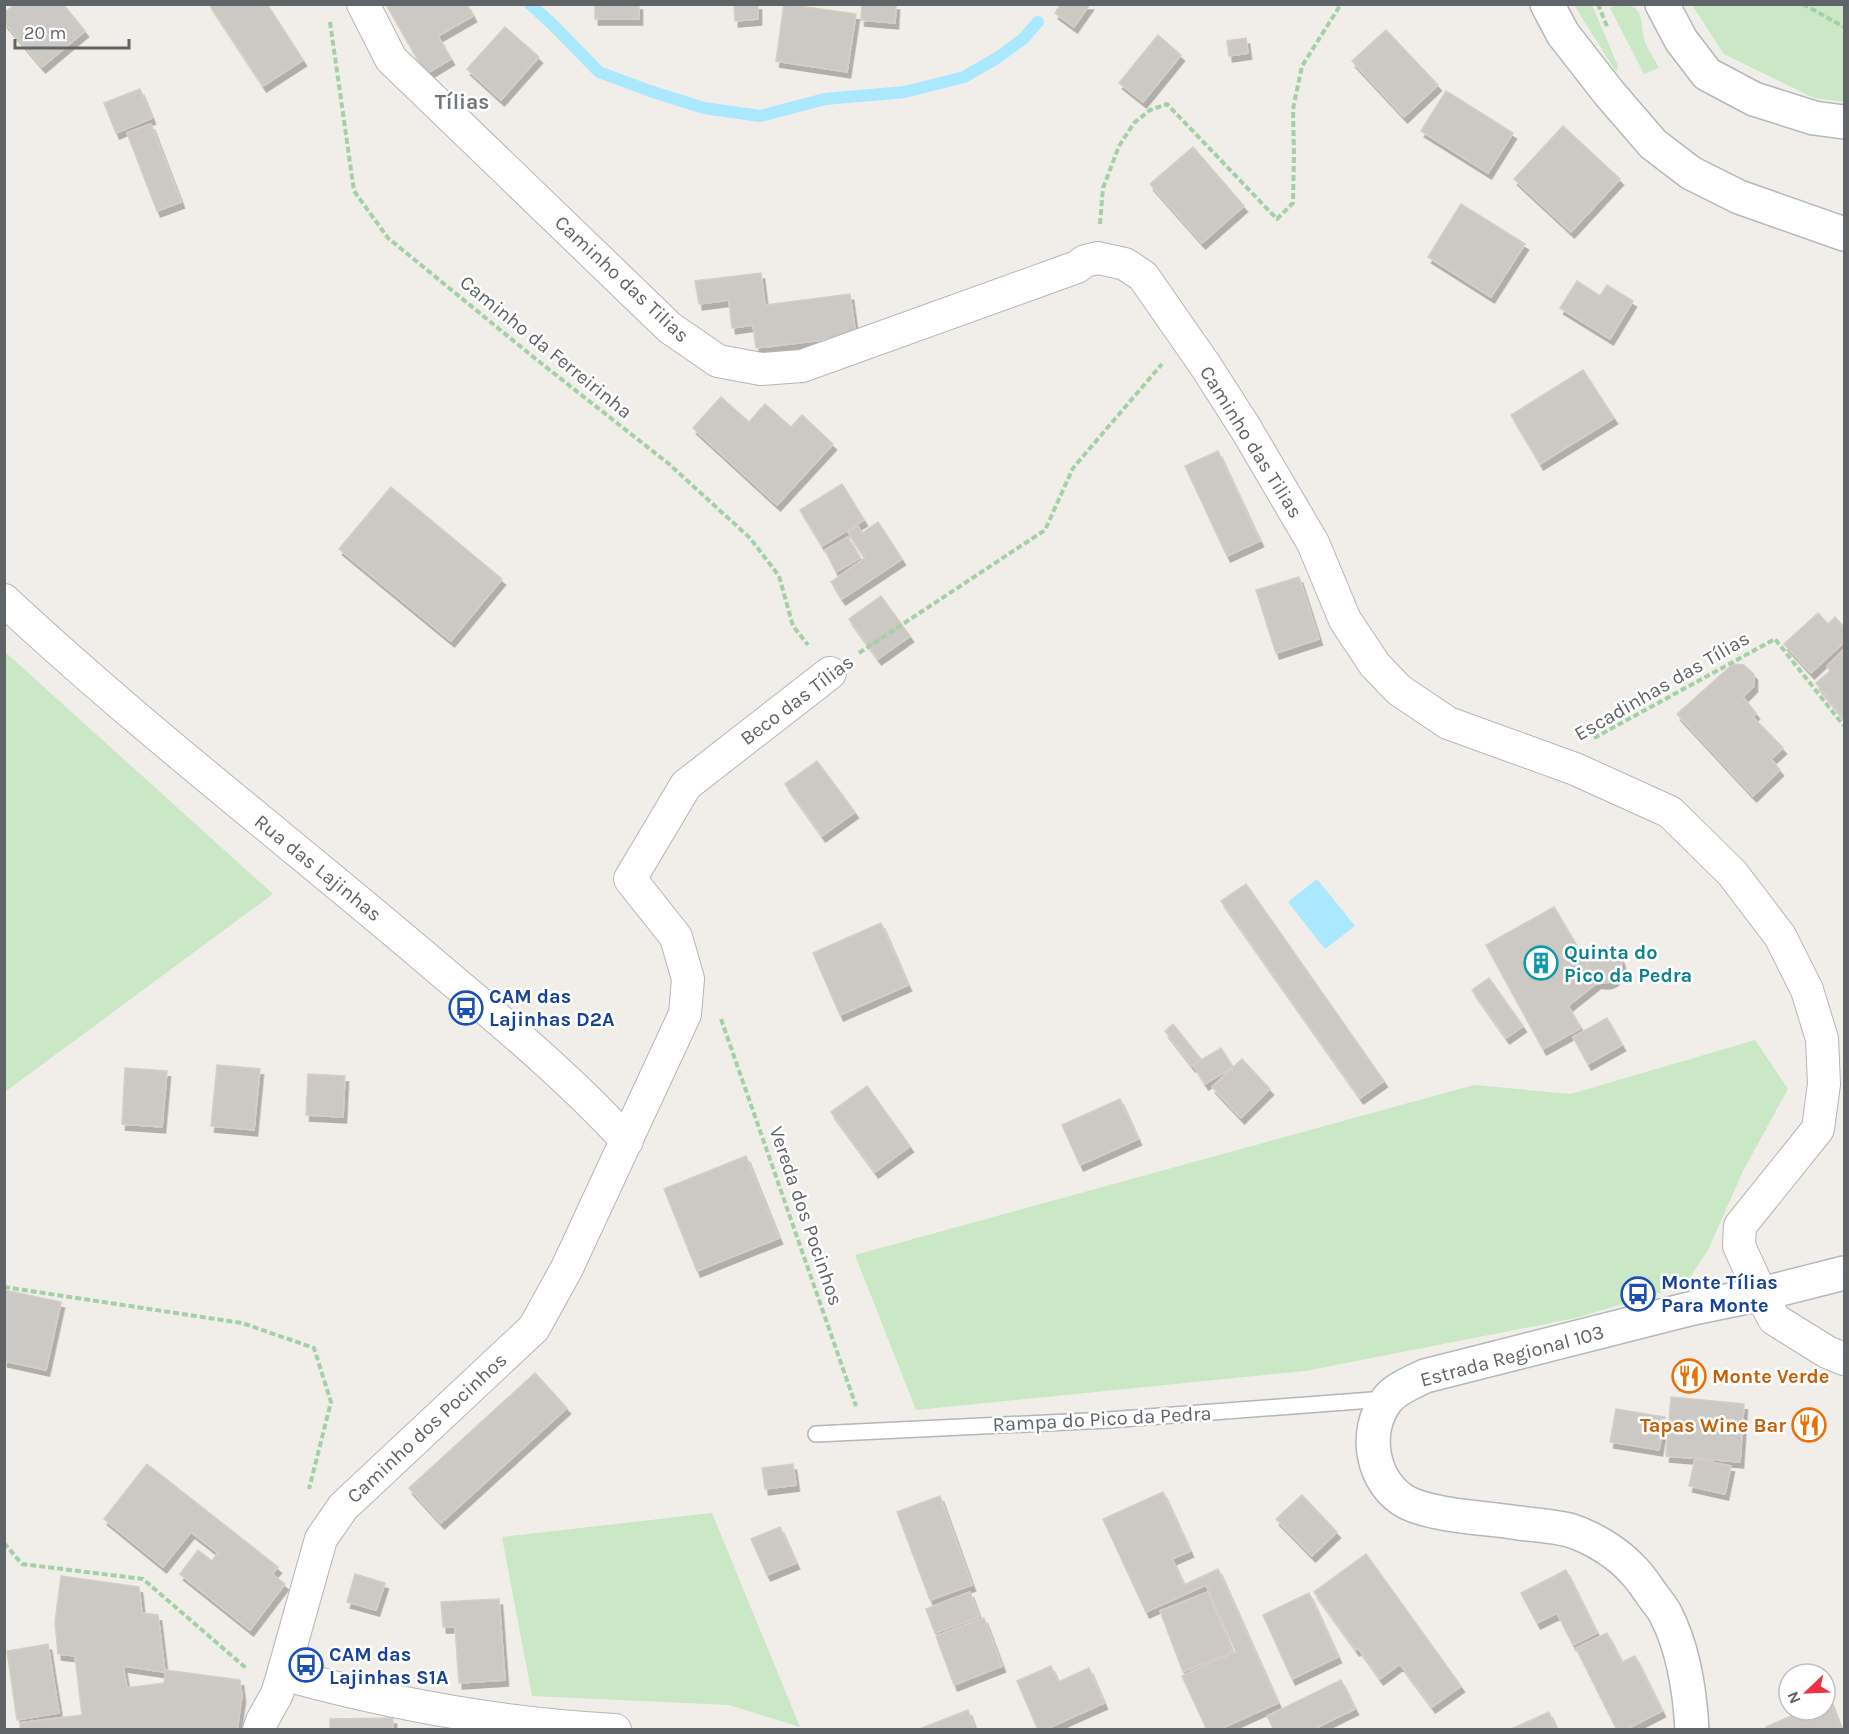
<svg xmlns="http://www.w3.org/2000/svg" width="1849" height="1734" font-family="Karla,sans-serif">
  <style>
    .green { fill: #cae8c5 }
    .water { fill: #a9e8ff }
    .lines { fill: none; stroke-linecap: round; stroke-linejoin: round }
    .stream { stroke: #a9e8ff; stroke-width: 12 }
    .building { fill: #ccc8c4; stroke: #d6cec6; stroke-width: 1.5; filter: url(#shadow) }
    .service-casing { stroke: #b3b6ba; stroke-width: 18 }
    .minor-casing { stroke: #b3b6ba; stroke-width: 34 }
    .secondary-casing { stroke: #b4b8bc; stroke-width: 36 }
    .path { stroke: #a2d1a7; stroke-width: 4; stroke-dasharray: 6 3; stroke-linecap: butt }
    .service { stroke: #fff; stroke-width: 15 }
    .minor { stroke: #fff; stroke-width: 32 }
    .secondary { stroke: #fff; stroke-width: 33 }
    .labels { text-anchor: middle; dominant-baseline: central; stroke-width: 5; stroke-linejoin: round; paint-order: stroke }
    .street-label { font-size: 20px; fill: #5f6468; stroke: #fff }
    .culture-label { font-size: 20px; font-weight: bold; fill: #0d838f; stroke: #fff; text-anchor: start }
    .transit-label { font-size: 20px; font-weight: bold; fill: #164399; stroke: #fff; text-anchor: start }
    .food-label { font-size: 20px; font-weight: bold; fill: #c56008; stroke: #fff; text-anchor: start }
    .neighbourhood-label { font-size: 21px; font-weight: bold; fill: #70767a; stroke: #fff }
  </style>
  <defs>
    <filter id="shadow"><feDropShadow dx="3.5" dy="6" stdDeviation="0" flood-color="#0004"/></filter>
  </defs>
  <rect width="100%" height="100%" fill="#f1ede8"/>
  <path class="green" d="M1574,5H1592L1618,66L1616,72Z
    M1618,5C1647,4 1639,22 1645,42C1649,51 1654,59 1659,68L1644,74L1610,8Z
    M1692,5H1844V102L1814,98L1724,54Z
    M4,651L273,894L5,1092H4Z
    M1755,1040L1788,1089L1743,1171L1709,1248L1685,1285L1576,1318L1305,1371L916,1410L855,1255L1474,1085L1571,1094Z
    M712,1513L800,1727L729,1705L532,1696L502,1537Z"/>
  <path class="water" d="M1317,879L1355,926L1325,949L1288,902Z"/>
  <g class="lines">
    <path class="stream" d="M530,4L553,25L599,72L650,91L704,108L760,116L825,99L905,92L964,77L997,58L1023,39L1038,22"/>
  </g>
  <path class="building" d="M15,4H63L85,31L42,67L4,22V13Z
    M209,4H267L303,60L263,86Z
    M386,4H467L473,16L438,36L451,59L426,74Z
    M595,4H639V19H595Z
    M734,4H758V19L735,21Z
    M784,4L856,14L847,72L776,61Z
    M862,4H896L895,23L861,20Z
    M1061,4H1090L1074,27L1055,13Z
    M505,27L539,57L501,100L467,69Z
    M1386,30L1438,85L1404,117L1352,61Z
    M1158,35L1181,55L1143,102L1119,83Z
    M1246,38L1248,53L1229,56L1227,41Z
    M140,89L152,118L116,133L104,103Z
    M1446,91L1513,133L1488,173L1421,131Z
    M151,124L181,202L157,211L127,133Z
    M1563,126L1620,179L1571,232L1514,179Z
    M1193,147L1244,206L1202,243L1150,184Z
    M1461,204L1525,244L1491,297L1428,257Z
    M761,273L765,305L850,294L856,336L756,348L753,325L732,328L729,300L699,304L695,281Z
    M1577,281L1600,296L1607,285L1633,301L1610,339L1560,308Z
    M1583,370L1614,418L1540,464L1511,415Z
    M721,397L749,422L765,404L791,427L802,415L833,444L777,505L693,428Z
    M1218,451L1260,541L1227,556L1185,466Z
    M842,484L864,520L822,546L800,510Z
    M391,487L502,579L451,641L339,549Z
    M878,522L902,559L842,599L831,582L865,558L848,532L858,526L862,533Z
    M848,537L860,558L836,572L825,550Z
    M1299,577L1319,639L1276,653L1256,590Z
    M881,596L910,636L878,659L849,619Z
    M1818,613L1828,624L1835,617L1844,627V642L1811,673L1784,644Z
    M1844,649V718L1816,683L1830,671L1827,666Z
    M1733,664L1744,665L1754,674V686L1743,697L1756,713L1753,717L1783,748L1771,759L1780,770L1753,796L1677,714Z
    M817,761L855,812L822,836L785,784Z
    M1246,884L1384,1081L1360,1098L1221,901Z
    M1554,907L1598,982L1568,1006L1581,1028L1543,1049L1486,945Z
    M881,923L908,985L840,1015L813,953Z
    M1586 965a18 18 0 1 1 36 0a18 18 0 1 1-36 0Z
    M1489,978L1523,1026L1506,1038L1472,990Z
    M1607,1018L1622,1045L1588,1064L1573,1037Z
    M1173,1024L1201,1059L1192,1066L1165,1031Z
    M1221,1048L1233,1067L1205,1084L1193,1065Z
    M1242,1059L1270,1089L1241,1118L1212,1087Z
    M217,1065L260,1069L254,1130L211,1126Z
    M125,1068L167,1071L162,1127L122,1124Z
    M308,1074L345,1076L343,1117L306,1115Z
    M867,1086L910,1146L875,1172L831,1112Z
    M1120,1099L1138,1139L1080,1165L1062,1125Z
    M746,1156L779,1238L697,1271L664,1189Z
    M4,1290L61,1302L46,1370L4,1361Z
    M535,1373L567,1408L441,1523L409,1488Z
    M1671,1397L1744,1404L1740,1462L1666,1456Z
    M1616,1409L1665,1417L1659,1450L1610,1442Z
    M1695,1459L1731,1466L1725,1494L1689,1486Z
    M147,1464L278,1567L272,1574L285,1584L250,1630L180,1574L198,1550L212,1561L218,1553L191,1532L163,1567L104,1519Z
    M793,1464L796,1485L765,1489L762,1468Z
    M1163,1492L1190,1551L1172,1559L1184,1585L1218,1569L1278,1703L1218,1730H1207L1182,1676L1236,1652L1206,1585L1146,1612L1103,1519Z
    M1302,1495L1337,1532L1312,1556L1276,1519Z
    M940,1496L972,1585L930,1600L897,1512Z
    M780,1527L796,1563L767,1575L751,1539Z
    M1366,1554L1461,1686L1432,1707L1400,1664L1380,1679L1358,1648L1356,1650L1314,1592Z
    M1566,1570L1597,1633L1573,1645L1557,1613L1537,1623L1521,1593Z
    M355,1574L385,1583L376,1610L347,1602Z
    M61,1576L139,1587L142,1613L158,1615L165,1672L123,1666L127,1688L164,1683L166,1670L240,1680L242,1696L237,1730H20V1723L82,1715L75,1656L58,1654L55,1622Z
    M970,1592L979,1617L935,1633L926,1609Z
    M1208,1592L1232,1652L1183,1672L1160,1611Z
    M1309,1593L1338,1657L1292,1679L1263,1615Z
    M499,1599L505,1680L459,1683L455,1627H443L441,1602Z
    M984,1618L1002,1666L954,1685L936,1636Z
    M1607,1633L1622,1662L1635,1656L1662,1711L1625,1730H1617L1576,1648Z
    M48,1644L59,1713L17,1720L7,1651Z
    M1051,1666L1058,1682L1089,1668L1104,1703L1044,1730H1038L1017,1681Z
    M1341,1680L1355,1709L1312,1730H1274L1267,1716Z
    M1825,1688L1841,1730H1767L1766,1727L1791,1716L1786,1704L1789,1702V1710H1825Z
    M968,1710L975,1730H917Z
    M1549,1712L1556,1730H1509Z
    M393,1718V1730H330V1719Z"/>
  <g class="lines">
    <defs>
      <path id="service" d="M816,1434L1108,1420L1385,1399"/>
      <path id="minor" d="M363,4L391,59L670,328L718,361L761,369L802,366L1077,267L1085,261L1098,258L1125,264L1143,276L1205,365L1246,429L1313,543L1345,620L1375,665L1399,690L1448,723L1575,769L1670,812L1732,873L1780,936L1807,990L1822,1039L1824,1084L1818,1129L1740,1226L1739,1246L1761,1294L1774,1319L1827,1352L1844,1359
        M4,600C141,728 290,842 433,964C499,1020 568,1076 627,1141
        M283,1674C391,1704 503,1724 615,1730
        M259,1730L262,1721L277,1694L283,1674L321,1539L343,1507L534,1328L567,1268L685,1014L688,979L676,937L630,879L686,785L830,673"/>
      <path id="secondary" d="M1547,4L1563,34L1609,93L1653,144L1691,173L1739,197L1844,234
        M1662,4L1681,40L1707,74L1754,99L1814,118L1844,122
        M1692,1730C1690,1693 1683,1648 1666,1615C1663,1608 1657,1602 1653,1596C1647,1588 1641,1578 1634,1571C1618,1553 1592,1537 1569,1530C1553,1526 1536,1525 1519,1523C1488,1518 1435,1516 1408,1503C1372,1485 1362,1431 1387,1400C1395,1389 1413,1382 1425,1376L1693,1308L1761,1294L1844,1273"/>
    </defs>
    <use href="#service" class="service-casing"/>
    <use href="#minor" class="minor-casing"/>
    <use href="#secondary" class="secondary-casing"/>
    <path class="path" d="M1598,4L1608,29
      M1803,4L1844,27
      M330,22L354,191L388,238L537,360L669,464L750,538L779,576L793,626L808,645
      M1100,224L1103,188L1119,146L1134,123L1150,110L1167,104L1277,219L1293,203L1294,154L1293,109L1302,66L1341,4
      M859,653L1045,530L1073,468L1162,364
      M1594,738L1775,639L1844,726
      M721,1019L856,1406
      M4,1287L242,1323L314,1348L331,1402L309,1489
      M4,1543L22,1564L143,1579L247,1669"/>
    <use href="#service" class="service"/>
    <use href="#minor" class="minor"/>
    <use href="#secondary" class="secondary"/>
  </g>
  <defs>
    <symbol id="building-ring" viewBox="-11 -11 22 22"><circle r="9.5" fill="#fff" stroke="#0f9aa8" stroke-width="1.5"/><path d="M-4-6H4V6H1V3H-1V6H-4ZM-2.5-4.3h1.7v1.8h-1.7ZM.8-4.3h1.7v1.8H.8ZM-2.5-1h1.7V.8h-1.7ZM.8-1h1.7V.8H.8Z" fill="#0f9aa8"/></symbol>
    <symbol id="bus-ring" viewBox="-11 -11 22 22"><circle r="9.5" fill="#fff" stroke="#1a4fb4" stroke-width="1.5"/><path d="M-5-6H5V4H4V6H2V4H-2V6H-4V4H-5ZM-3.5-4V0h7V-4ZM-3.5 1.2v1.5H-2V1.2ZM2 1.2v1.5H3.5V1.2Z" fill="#1a4fb4"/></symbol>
    <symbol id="restaurant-ring" viewBox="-11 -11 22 22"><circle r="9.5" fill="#fff" stroke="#e8710a" stroke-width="1.5"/><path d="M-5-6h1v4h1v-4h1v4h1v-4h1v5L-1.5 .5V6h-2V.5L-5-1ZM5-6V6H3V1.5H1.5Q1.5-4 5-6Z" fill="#e8710a"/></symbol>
  </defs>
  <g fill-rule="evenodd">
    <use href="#building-ring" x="1522" y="944" width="38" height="38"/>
    <use href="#bus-ring" x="447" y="989" width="38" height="38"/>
    <use href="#bus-ring" x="1619" y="1275" width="38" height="38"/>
    <use href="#restaurant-ring" x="1670" y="1357" width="38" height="38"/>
    <use href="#restaurant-ring" x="1790" y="1406" width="38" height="38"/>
    <use href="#bus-ring" x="287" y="1646" width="38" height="38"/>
  </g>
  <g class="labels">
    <g class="street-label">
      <text transform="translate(622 279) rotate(43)">Caminho das Tilias</text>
      <text transform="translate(546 347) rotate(39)">Caminho da Ferreirinha</text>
      <text transform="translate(1251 442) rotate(58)">Caminho das Tilias</text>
      <text transform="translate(1662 686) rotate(-30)">Escadinhas das Tílias</text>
      <text transform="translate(797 700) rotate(-37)">Beco das Tílias</text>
      <text transform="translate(318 868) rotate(39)">Rua das Lajinhas</text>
      <text transform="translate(806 1216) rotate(71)">Vereda dos Pocinhos</text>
      <text transform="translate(1512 1356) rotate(-15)">Estrada Regional 103</text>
      <text transform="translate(1102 1419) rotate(-3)">Rampa do Pico da Pedra</text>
      <text transform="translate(427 1428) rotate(-43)">Caminho dos Pocinhos</text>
    </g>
    <g class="culture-label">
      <text x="1564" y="952">Quinta do<tspan x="1564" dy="23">Pico da Pedra</tspan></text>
    </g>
    <g class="transit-label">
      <text x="489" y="996">CAM das<tspan x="489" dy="23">Lajinhas D2A</tspan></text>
      <text x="1661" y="1282">Monte Tílias<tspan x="1661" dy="23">Para Monte</tspan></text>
      <text x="329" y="1654">CAM das<tspan x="329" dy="23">Lajinhas S1A</tspan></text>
    </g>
    <g class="food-label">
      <text x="1712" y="1376">Monte Verde</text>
      <text x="1786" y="1425" text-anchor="end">Tapas Wine Bar</text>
    </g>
    <g class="neighbourhood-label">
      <text x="462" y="102">Tílias</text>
    </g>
  </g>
  <rect width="1849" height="1734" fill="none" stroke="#5f6468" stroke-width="12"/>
  <g transform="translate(1807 1692) rotate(247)"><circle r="28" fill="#ffffff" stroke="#bfc1c3" stroke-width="1.5"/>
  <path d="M0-4.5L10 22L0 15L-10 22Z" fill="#ea3445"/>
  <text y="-9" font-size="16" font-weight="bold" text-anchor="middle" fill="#5f6468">N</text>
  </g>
  <path d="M15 39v9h114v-9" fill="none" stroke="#5f6468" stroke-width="3"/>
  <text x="24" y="39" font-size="18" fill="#5f6468" stroke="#ffffff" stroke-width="4.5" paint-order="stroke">20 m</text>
</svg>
